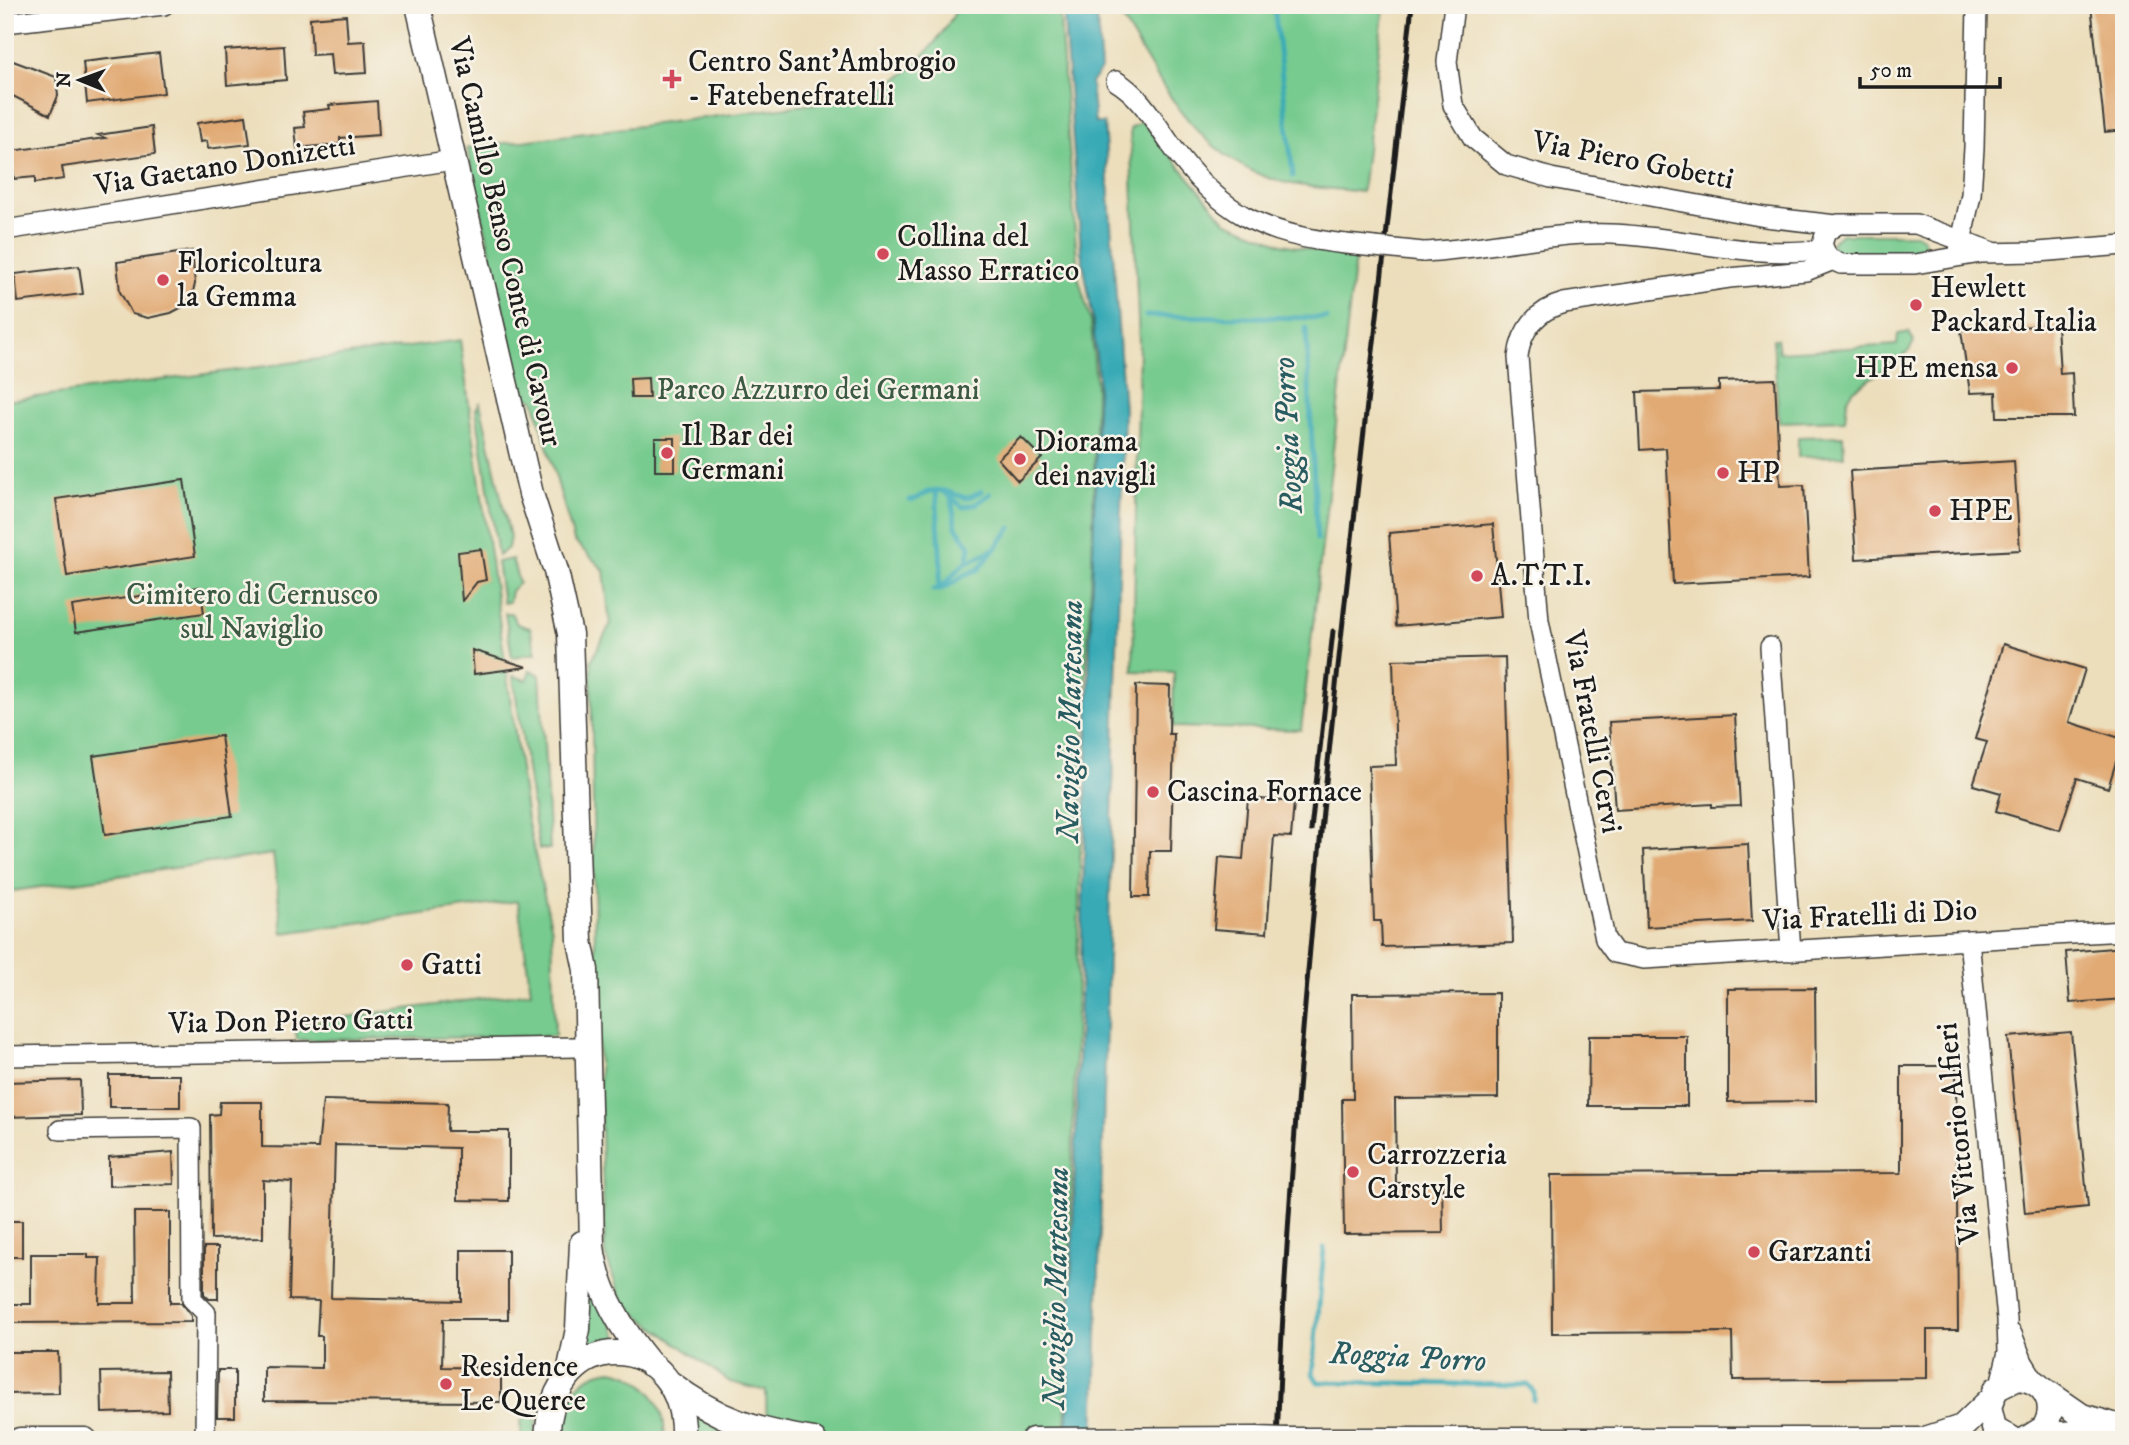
<svg xmlns="http://www.w3.org/2000/svg" width="2129" height="1445" font-family="'IM FELL DW Pica',serif">
  <style>
    .green { fill: #77cb8f; stroke: #4a7456; stroke-width: 2 }
    .water { fill: #39aab6; stroke: #2a6369; stroke-width: 2 }
    .lines { fill: none; stroke-linecap: round; stroke-linejoin: round }
    .stream { stroke: #39aab6; stroke-width: 5 }
    .building { fill: #e1aa75 }
    .minor-casing { stroke: #3b3934; stroke-width: 22 }
    .tertiary-casing { stroke: #3b3934; stroke-width: 27 }
    .minor { stroke: #fff; stroke-width: 19 }
    .tertiary { stroke: #fff; stroke-width: 24 }
    .rail { stroke: #1c1c1c; stroke-width: 5 }
    .minor-bridge-casing { stroke: #3b3934; stroke-width: 22; stroke-linecap: butt }
    .tertiary-bridge-casing { stroke: #3b3934; stroke-width: 27; stroke-linecap: butt }
    .minor-bridge { stroke: #fff; stroke-width: 19 }
    .tertiary-bridge { stroke: #fff; stroke-width: 24 }
    .poi-dot { fill: #d1495b; stroke: #f7f3e8; stroke-width: 2.5 }
    .labels { text-anchor: middle; dominant-baseline: central; stroke-width: 5; stroke-linejoin: round; paint-order: stroke }
    .poi-label { font-size: 30px; fill: #1c1c1c; stroke: #f7f3e8; text-anchor: start }
    .street-label { font-size: 30px; fill: #1c1c1c; stroke: #f7f3e8 }
    .park-label { font-size: 30px; fill: #3c5944; stroke: #f7f3e8 }
    .water-label { font-size: 32px; font-style: italic; fill: #295c61; stroke: #f7f3e8 }
  </style>
  <rect width="100%" height="100%" fill="#f7f3e8"/>
  <filter id="ink" filterUnits="userSpaceOnUse"><feTurbulence type="fractalNoise" baseFrequency=".0143" numOctaves="2"/><feDisplacementMap in="SourceGraphic" scale="14" xChannelSelector="R" yChannelSelector="G"/><feConvolveMatrix kernelMatrix="1 2 1 2 8 2 1 2 1" color-interpolation-filters="sRGB"/></filter>
  <filter id="wash" filterUnits="userSpaceOnUse"><feTurbulence type="fractalNoise" baseFrequency=".00686" numOctaves="4" result="noise"/><feDisplacementMap in="SourceGraphic" scale="28" xChannelSelector="R" yChannelSelector="G"/><feGaussianBlur stdDeviation="1.57" result="paint"/><feColorMatrix in="noise" values="0 0 0 0 0 0 0 0 0 0 0 0 0 0 0 0 0 1.4 0 .05"/><feComposite in="paint" operator="in"/></filter>
  <g filter="url(#wash)">
    <rect width="100%" height="100%" fill="#ecdebb"/>
    <path class="green" d="M959,5H1059L1078,276L1091,322L1096,388L1092,568L1084,710L1065,1440H767L766,1391L730,1382L623,1304L605,1254L595,945L591,661L610,625L604,570L574,541L534,400L523,396L467,148L844,100C856,96 869,93 881,88C912,75 944,35 959,5Z
      M1119,5H1384L1362,192C1331,188 1295,188 1266,177C1193,150 1158,78 1120,15Z
      M1142,121L1225,221L1282,244L1355,258L1301,730L1173,727L1174,672L1133,671L1139,343L1130,129Z
      M1842,234H1916L1924,239L1926,250L1920,256H1836L1831,243Z
      M1909,332L1914,342L1908,352L1853,391L1847,401L1845,420L1779,422L1773,339H1777L1779,352L1897,345L1898,334Z
      M460,340L527,819L552,930L555,1036L297,1040L295,1024L531,992L518,901L283,933L273,854L5,892V401Z
      M480,403L510,537L508,548L498,556L476,409Z
      M1843,436L1844,456L1798,457V437Z
      M512,559L519,583L511,591L509,602L503,603L497,562Z
      M505,613H511L517,624L530,628L536,653L512,657Z
      M530,670L540,675L550,849H539L513,676L527,680Z
      M585,1269L620,1342L585,1347Z
      M611,1370C645,1374 668,1406 664,1440H559C562,1405 573,1375 611,1370Z
      M543,1394L538,1409L534,1440H521V1421Z
      M690,1407L763,1440H692Z"/>
    <path class="water" d="M1063,5H1096L1101,69L1091,83L1095,123H1104L1124,410L1094,1440H1067L1098,376L1092,314L1081,251Z"/>
    <g class="lines">
      <path class="stream" d="M1274,5L1293,176
        M1146,316L1326,318
        M1306,328L1317,539
        M936,491L941,566L938,590
        M943,491L963,507L976,504L990,494
        M951,499L956,527L970,546L967,563
        M910,500C919,500 922,493 931,491C943,488 955,495 967,498L982,491
        M940,588L964,564L994,549
        M933,590C951,590 960,573 978,570L1011,528
        M1324,1248L1313,1374L1318,1382L1528,1385L1534,1392V1400"/>
    </g>
    <g id="blocks">
      <path class="building" d="M2091,5H2124V130L2105,132Z
        M346,15L348,42L365,41L367,73L332,75L330,54L312,55L310,18Z
        M284,46L286,80L227,85L225,50Z
        M159,53L164,93L87,103L83,62Z
        M5,58L56,77L58,96L50,115L5,92Z
        M377,101L379,135L340,138V144L297,148L295,128L305,127L303,112L330,109L329,105Z
        M246,116L250,144L208,149L207,141L200,142L197,123Z
        M152,127L155,154L62,167L64,179L35,183V177L14,179L11,151L105,138L98,135Z
        M192,251L195,284L190,303L171,313L148,318L132,314L120,292L117,262Z
        M79,266L83,294L18,302L15,274Z
        M2057,325L2060,374L2072,373L2074,417H1997L1996,392L1970,393L1961,330Z
        M648,378L649,398H631L630,379Z
        M1775,379L1780,486L1804,485L1809,577L1673,584L1666,448L1640,450L1637,392L1719,390V381Z
        M1021,437L1042,458L1018,481L998,459Z
        M655,438H675V471H655Z
        M2014,461L2020,550L1856,559L1850,471Z
        M184,480L195,556L67,576L56,499Z
        M1493,524L1501,617L1396,626L1389,533Z
        M481,549L486,580L477,582L462,601L458,552Z
        M200,587L204,613L76,632L72,606Z
        M2003,644L2085,669L2069,722L2123,739L2108,788L2077,778L2060,830L1996,811L2001,793L1973,785L1987,742L1975,739Z
        M472,650L527,667L474,674Z
        M1505,657L1513,943L1382,947L1381,921H1374L1369,766L1396,765L1393,660Z
        M1136,685L1170,686L1169,734H1174L1171,851H1150L1149,897H1133Z
        M1735,715L1740,806L1712,807V804L1615,810L1609,722Z
        M221,736L232,816L105,835L93,756Z
        M1248,798L1294,802L1291,837L1274,836L1267,933L1214,929L1219,857L1243,859Z
        M1748,844L1752,921L1647,927L1643,850Z
        M2124,947V999L2070,1003L2066,952Z
        M1815,988L1816,1101L1728,1102V989Z
        M1498,993V1098L1395,1099L1396,1183H1442L1443,1233L1344,1234L1342,1099H1353L1352,994Z
        M2071,1032L2088,1207L2025,1213L2008,1037Z
        M1589,1036H1687V1106H1588Z
        M1901,1066H1956L1958,1330H1927V1378L1733,1380L1732,1332L1552,1333L1551,1175L1901,1173Z
        M109,1075H180V1107H109Z
        M80,1080L81,1115L5,1117V1082Z
        M323,1100L448,1103L447,1131H509V1201L458,1200V1148L335,1145L331,1298L461,1301V1250H508V1319H443L442,1367L501,1368V1402L264,1401V1367L322,1368V1336H317L319,1301L289,1300L292,1182L263,1180V1238L211,1239L210,1115L219,1114L220,1102H262V1147L318,1148Z
        M173,1152L174,1184L109,1186V1157Z
        M134,1212H170V1303H181L191,1316V1322L5,1323V1304H31V1254H88V1258H100L99,1303H135Z
        M5,1221H22V1257H5Z
        M204,1247H218V1299H209L204,1294Z
        M5,1352H58L59,1393L5,1394Z
        M218,1370H235V1417H217Z
        M167,1371L168,1411L102,1413L101,1372Z"/>
    </g>
  </g>
  <g filter="url(#ink)">
    <use href="#blocks" fill-opacity="0" stroke="#3b3934" stroke-width="2"/>
    <g class="lines">
      <defs>
        <path id="minor" d="M1454,5L1447,62L1453,105L1473,138L1506,165L1551,178L1765,217L1836,225
          M5,23L164,5
          M1116,81C1141,96 1154,121 1171,145C1220,214 1264,235 1346,244
          M5,230L453,160
          M1959,251L1971,195L1974,148L1977,5
          M1423,252C1486,249 1547,232 1610,234C1680,236 1752,260 1822,249
          M1993,252L1916,224H1838L1826,232L1822,244L1828,258L1841,264H1915L1981,253L2038,252L2124,245
          M1831,261L1806,271L1729,278L1564,303C1537,310 1521,330 1518,357L1539,621L1605,939L1615,953L1644,959L2124,931
          M1770,647L1791,951
          M1969,940L2007,1319L2008,1352L2000,1385
          M5,1056L578,1047
          M60,1130L191,1128L192,1299L206,1313L205,1440
          M2012,1334L2023,1362L2036,1383"/>
        <path id="tertiary" d="M418,5L531,494L556,571L570,634L580,941L586,970L592,1246C597,1290 622,1330 650,1364
          M569,1373L578,1329L582,1243
          M670,1383C718,1420 755,1431 814,1440
          M2043,1389L2082,1416L2124,1428
          M2035,1436L2076,1433L2110,1438
          M1925,1439L1962,1427L1990,1400
          M20,1440H85
          M547,1440C552,1317 688,1331 683,1440
          M1033,1440L1256,1439
          M1287,1440H1933
          M2014,1440L1994,1428L1989,1407L1996,1389L2018,1378C2045,1380 2058,1405 2044,1428L2025,1440"/>
      </defs>
      <use href="#minor" class="minor-casing"/>
      <use href="#tertiary" class="tertiary-casing"/>
      <use href="#minor" class="minor"/>
      <use href="#tertiary" class="tertiary"/>
      <path class="rail" d="M1311,830L1333,631
        M1277,1440C1296,960 1360,482 1412,5"/>
      <defs>
        <path id="minor-bridge" d="M1346,244L1423,252"/>
        <path id="tertiary-bridge" d="M1256,1439L1286,1440"/>
      </defs>
      <use href="#minor-bridge" class="minor-bridge-casing"/>
      <use href="#tertiary-bridge" class="tertiary-bridge-casing"/>
      <use href="#minor-bridge" class="minor-bridge"/>
      <use href="#tertiary-bridge" class="tertiary-bridge"/>
    </g>
  </g>
  <g class="poi-dot">
    <path d="M668.5 68.5h7v7h7v7h-7v7h-7v-7h-7v-7h7z"/>
    <circle cx="883" cy="254" r="7"/>
    <circle cx="163" cy="280" r="7"/>
    <circle cx="1916" cy="305" r="7"/>
    <circle cx="2012" cy="368" r="7"/>
    <circle cx="667" cy="453" r="7"/>
    <circle cx="1020" cy="459" r="7"/>
    <circle cx="1723" cy="473" r="7"/>
    <circle cx="1935" cy="511" r="7"/>
    <circle cx="1477" cy="576" r="7"/>
    <circle cx="1153" cy="792" r="7"/>
    <circle cx="407" cy="965" r="7"/>
    <circle cx="1353" cy="1172" r="7"/>
    <circle cx="1754" cy="1252" r="7"/>
    <circle cx="446" cy="1384" r="7"/>
  </g>
  <g class="labels">
    <g class="poi-label">
      <text x="688" y="62">Centro Sant'Ambrogio<tspan x="688" dy="34">- Fatebenefratelli</tspan></text>
      <text x="897" y="237">Collina del<tspan x="897" dy="34">Masso Erratico</tspan></text>
      <text x="177" y="263">Floricoltura<tspan x="177" dy="34">la Gemma</tspan></text>
      <text x="1930" y="288">Hewlett<tspan x="1930" dy="34">Packard Italia</tspan></text>
      <text x="1998" y="368" text-anchor="end">HPE mensa</text>
      <text x="681" y="436">Il Bar dei<tspan x="681" dy="34">Germani</tspan></text>
      <text x="1034" y="442">Diorama<tspan x="1034" dy="34">dei navigli</tspan></text>
      <text x="1737" y="473">HP</text>
      <text x="1949" y="511">HPE</text>
      <text x="1491" y="576">A.T.T.I.</text>
      <text x="1167" y="792">Cascina Fornace</text>
      <text x="421" y="965">Gatti</text>
      <text x="1367" y="1155">Carrozzeria<tspan x="1367" dy="34">Carstyle</tspan></text>
      <text x="1768" y="1252">Garzanti</text>
      <text x="460" y="1367">Residence<tspan x="460" dy="34">Le Querce</tspan></text>
    </g>
    <g class="street-label">
      <text transform="translate(1633 161) rotate(11)">Via Piero Gobetti</text>
      <text transform="translate(225 166) rotate(-9)">Via Gaetano Donizetti</text>
      <text transform="translate(505 242) rotate(77)">Via Camillo Benso Conte di Cavour</text>
      <text transform="translate(1592 732) rotate(79)">Via Fratelli Cervi</text>
      <text transform="translate(1870 916) rotate(-3)">Via Fratelli di Dio</text>
      <text transform="translate(291 1022) rotate(-1)">Via Don Pietro Gatti</text>
      <text transform="translate(1959 1133) rotate(-96)">Via Vittorio Alfieri</text>
    </g>
    <g class="park-label">
      <text x="818" y="390">Parco Azzurro dei Germani</text>
      <text x="252" y="595">Cimitero di Cernusco<tspan x="252" dy="34">sul Naviglio</tspan></text>
    </g>
    <g class="water-label">
      <text transform="translate(1289 435) rotate(-93)">Roggia Porro</text>
      <text transform="translate(1071 721) rotate(-89)">Naviglio Martesana</text>
      <text transform="translate(1057 1288) rotate(-89)">Naviglio Martesana</text>
      <text transform="translate(1408 1358) rotate(3)">Roggia Porro</text>
    </g>
  </g>
  <rect width="2129" height="1445" fill="none" stroke="#f7f3e8" stroke-width="28"/>
  <g transform="translate(80 80) rotate(271)" stroke="#f7f3e8" stroke-width="5" paint-order="stroke">
  <path d="M0-5L12 26L0 18L-12 26Z" fill="#1c1c1c"/>
  <text y="-10" font-size="19" font-weight="bold" text-anchor="middle" fill="#1c1c1c">N</text>
  </g>
  <path d="M1860 77v10h140v-10" fill="none" stroke="#1c1c1c" stroke-width="3.5"/>
  <text x="1870" y="77" font-size="21" fill="#1c1c1c" stroke="#f7f3e8" stroke-width="5" paint-order="stroke">50 m</text>
</svg>
